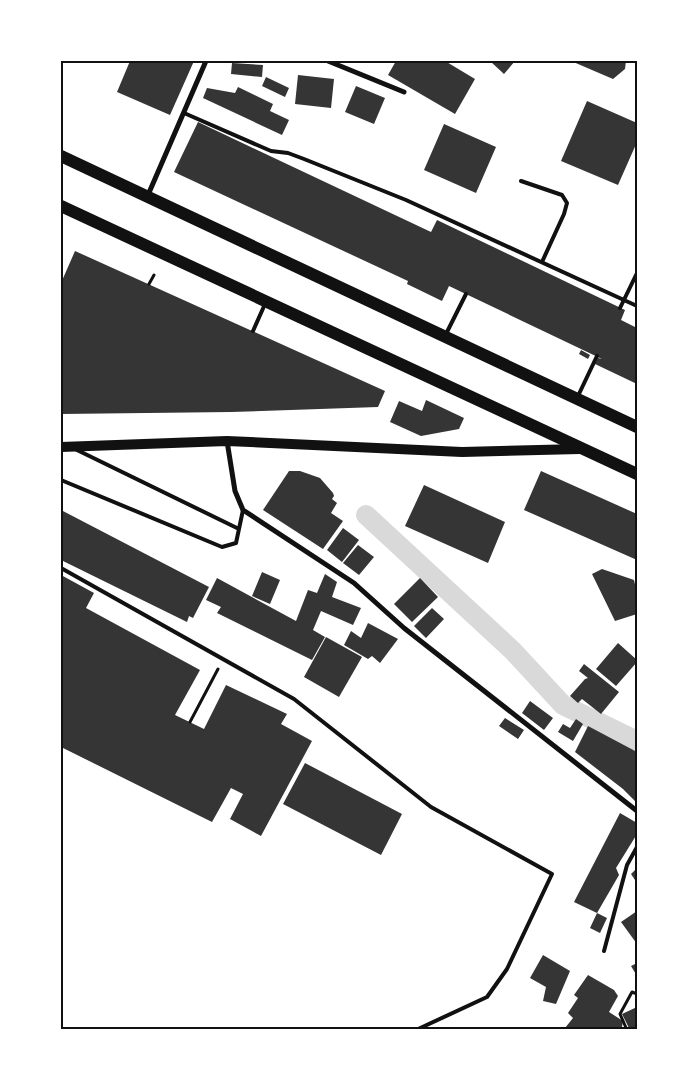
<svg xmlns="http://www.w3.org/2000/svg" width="698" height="1091" font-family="Mulish,sans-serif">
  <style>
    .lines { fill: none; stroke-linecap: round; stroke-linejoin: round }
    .canal { stroke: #d9d9d9; stroke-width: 20 }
    .building { fill: #353535 }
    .path { stroke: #111; stroke-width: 3 }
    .service { stroke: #111; stroke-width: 4 }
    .minor { stroke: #111; stroke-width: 5 }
    .secondary { stroke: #111; stroke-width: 10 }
    .primary { stroke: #111; stroke-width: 12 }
    .neatline { fill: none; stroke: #111; stroke-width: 2 }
  </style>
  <rect width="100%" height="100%" fill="#fff"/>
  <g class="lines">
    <path class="canal" d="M366,515L513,651L563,705L637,741"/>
  </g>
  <path class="building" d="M130,61H194L170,115L117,92Z
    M396,61H445L475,79L455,114L388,75Z
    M490,61H515L504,74Z
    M571,61H626L625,69L613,79Z
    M232,63L263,65L262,77L231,74Z
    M298,75L334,79L331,108L295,104Z
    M266,77L289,88L285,97L262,86Z
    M356,86L385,98L374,124L345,112Z
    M238,87L273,104L270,111L289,120L282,135L203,98L207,88L235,93Z
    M587,101L637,123V142L618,185L561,161Z
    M198,122L431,232L437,220L625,310L621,320L637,328V384L595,364L598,358L602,359L449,286L442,301L407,284L408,281L174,172Z
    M444,124L496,147L476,193L424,170Z
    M75,251L385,391L378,407L231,412L61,414V283Z
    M581,350L590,355L588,359L579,354Z
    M426,400L464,418L459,429L421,436L390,422L399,401L422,411Z
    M289,471H300L320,478L333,493L334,496L332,499L337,503L331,513L343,521L323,549L263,510Z
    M541,471L637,514V560L524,510Z
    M424,485L505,522L488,563L405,526Z
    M61,510L209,587L193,618L189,616L187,622L61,560Z
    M343,528L359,540L342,562L327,550Z
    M358,545L374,557L359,575L343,563Z
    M602,569L634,580L637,593V614L615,621L592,574Z
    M262,572L280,580L270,604L252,596Z
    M325,574L337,582L332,597L361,608L353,625L321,611L313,630L325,637L312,660L217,613L221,607L206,600L217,578L296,621L308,590L317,593Z
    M61,575L94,593L86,608L200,670L175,715L204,729L226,685L287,714L281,724L312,741L261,836L230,819L243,794L231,788L212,822L61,747Z
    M420,578L438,597L412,622L394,604Z
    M432,608L444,619L426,638L414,626Z
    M368,623L398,639L380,663L372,656L368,659L344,645L351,631L361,638Z
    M326,637L362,657L339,697L304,677Z
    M618,643L637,660V662L616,686L596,669Z
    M584,664L619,692L601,714L582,699L578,703L570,696L585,679L588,678L579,671Z
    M530,701L553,718L544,730L522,713Z
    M505,718L524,730L518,739L499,726Z
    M576,719L583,724L573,741L558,732L563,724L570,728Z
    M588,726L637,752V803L623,789L575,752Z
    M305,763L402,814L381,855L283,804Z
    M620,813L637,823V834L616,868L619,875L597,913L574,902Z
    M637,868V883L631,874Z
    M637,911V944L621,922Z
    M597,913L607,918L600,933L590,928Z
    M543,955L570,971L556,1004L543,1001L546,987L530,978Z
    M637,963V976L631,966Z
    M588,975L614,990L618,996L609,1012L623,1021L622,1027L626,1030H567L565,1028L573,1018L568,1013L578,998L574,995Z
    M637,1007V1030H630L622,1014Z"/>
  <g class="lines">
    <path class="path" d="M149,284L154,275
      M190,722L218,669
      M627,1030L620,1014L632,992L637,994"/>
    <path class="service" d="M93,61H96
      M184,113L271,151L288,153L304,159L406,200L637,306
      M521,181L562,195L567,203L564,214L542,262
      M620,308L637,273
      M253,331L265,304
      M446,334L466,294
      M578,396L597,356
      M77,450L239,529
      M61,480L222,547L236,543L243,510
      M61,568L294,699L431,807L552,874L507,969L487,997L416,1030
      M604,951L627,865L637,847"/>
    <path class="minor" d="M328,61L404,92
      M148,195L206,61
      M227,441L235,491L243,510L354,583L404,628L637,811"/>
    <path class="secondary" d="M61,447L227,441L462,452L580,449"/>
    <path class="primary" d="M61,156L637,427
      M61,206L637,474"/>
  </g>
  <rect width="698" height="1091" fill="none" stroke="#ffffff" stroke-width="125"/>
  <rect x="62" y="62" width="574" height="966" class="neatline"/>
</svg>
